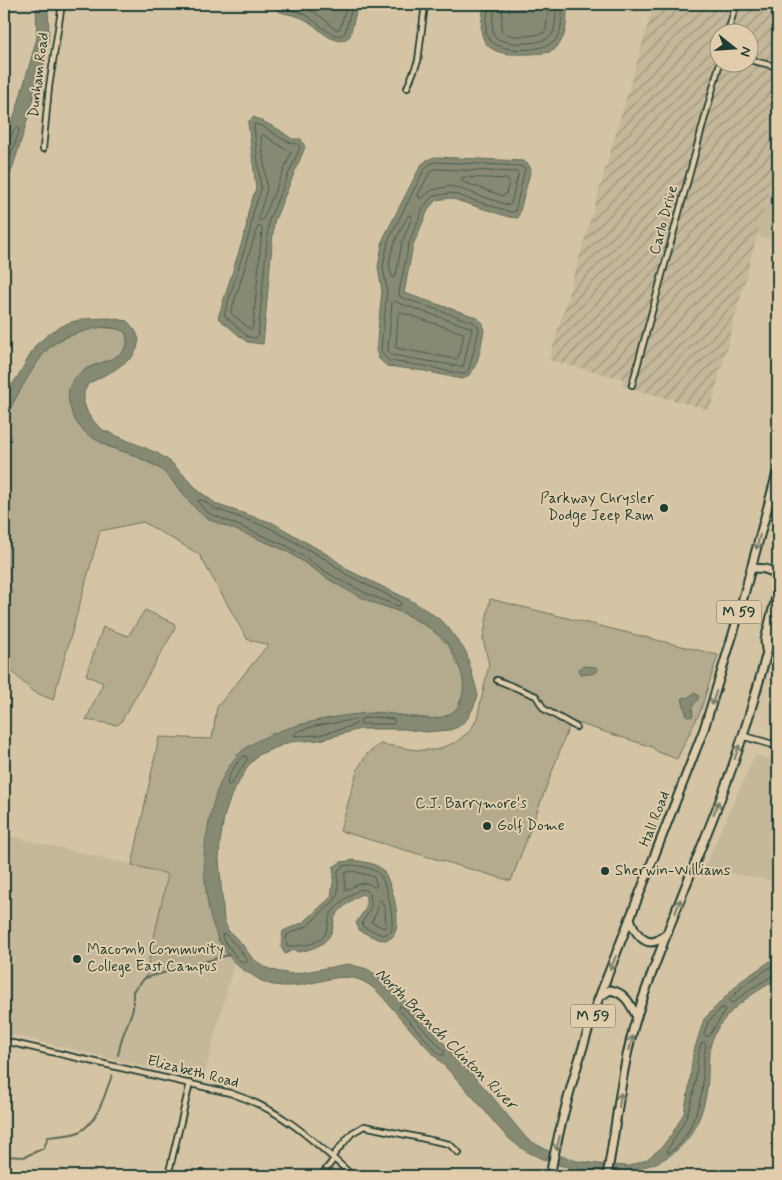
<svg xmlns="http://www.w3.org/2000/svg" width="782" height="1180" font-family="Mynerve,sans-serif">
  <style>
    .built { fill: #c4b79a }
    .industrial { fill: url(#industrial-furrows); fill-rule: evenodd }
    .park { fill: #b4ab8f; stroke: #6a7462 }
    .water { fill: #868a73; stroke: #5d6b5a }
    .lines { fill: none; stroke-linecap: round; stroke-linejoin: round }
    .shore { stroke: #485c4d; stroke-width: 1 }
    .stream { stroke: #5d6b5a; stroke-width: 2 }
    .minor-casing { stroke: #1f3d34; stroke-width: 8 }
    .tertiary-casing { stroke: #1f3d34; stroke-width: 9 }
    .trunk-casing { stroke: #1f3d34; stroke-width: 11 }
    .minor { stroke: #e1cdab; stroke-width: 4.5 }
    .tertiary { stroke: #e1cdab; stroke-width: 5.5 }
    .trunk { stroke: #e1cdab; stroke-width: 7 }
    .oneway { stroke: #767e6a }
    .poi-dot { fill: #1f3d34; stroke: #e1cdab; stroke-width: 2 }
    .labels { text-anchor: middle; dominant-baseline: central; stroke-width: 4; stroke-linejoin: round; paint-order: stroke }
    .shield { fill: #e1cdab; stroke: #596858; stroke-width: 1 }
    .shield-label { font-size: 14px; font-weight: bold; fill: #1f3d34 }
    .street-label { font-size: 15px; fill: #1f3d34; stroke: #e1cdab }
    .poi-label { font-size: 15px; fill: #1f3d34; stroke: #e1cdab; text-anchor: start }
    .park-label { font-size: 15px; fill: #264239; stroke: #e1cdab }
    .water-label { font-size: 16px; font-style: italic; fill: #29453a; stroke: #e1cdab }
  </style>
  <defs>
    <pattern id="industrial-furrows" width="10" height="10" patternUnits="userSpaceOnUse" patternTransform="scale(1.25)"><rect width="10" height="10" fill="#c4b79a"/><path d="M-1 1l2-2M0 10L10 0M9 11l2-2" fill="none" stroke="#9f967e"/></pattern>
  </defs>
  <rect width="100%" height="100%" fill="#d5c4a4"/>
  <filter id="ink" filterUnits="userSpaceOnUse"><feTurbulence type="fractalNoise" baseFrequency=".02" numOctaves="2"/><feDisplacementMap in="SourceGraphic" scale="10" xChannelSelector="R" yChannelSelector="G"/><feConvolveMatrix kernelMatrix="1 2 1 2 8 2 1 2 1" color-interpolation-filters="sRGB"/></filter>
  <g filter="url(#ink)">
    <path class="built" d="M778,83V133L766,129Z
      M778,158V242L757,236Z
      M755,755L778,761V882L704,868Z
      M4,835L168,873L146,977L229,955L234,963L203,1080L4,1033Z"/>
    <path class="industrial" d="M654,4H778V83L766,129L778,133V158L710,410L636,390L622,385L623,379L549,360ZM720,32H750V62H720Z"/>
    <path class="park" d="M98,327L119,329L126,333L127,345L122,353L115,358L86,368L69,393V400L76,421L106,446L134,455L162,470L205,517L285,550L333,582L370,601L405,614L431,629L448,645L464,677L463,695L456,710L447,716L434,719L375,712L237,755L204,859L210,911L218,940L229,955L145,978L168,874L132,865L159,737L212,739L217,707L268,645L247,639L199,554L143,522L100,531L53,700L32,691L4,664V621L12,590L4,578V415L8,411C19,393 38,355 54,344C67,335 84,331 98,327Z
      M490,599L718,655L700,712L677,759L658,752L652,747L571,721L511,881L340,831L358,768L367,754L380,744L417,750H436L456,742L471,730L477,718L489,665L483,639Z
      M145,610L174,623L175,629L121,722L117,725L86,720L103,683L86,675L103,627L128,636Z"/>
    <path class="water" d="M36,4H47C53,46 42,71 30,110C22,138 14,165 4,192V143L17,108L37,38Z
      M270,4H358L350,36L343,41C324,40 318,25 302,18C290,13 279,15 270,4Z
      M484,4H568C566,16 568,31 561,41C560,44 556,48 554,50C548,54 538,53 531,54C514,54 491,57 483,38C479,29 483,14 484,4Z
      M254,117L278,129L292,139H301L305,147L274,222L263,344L247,342L218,318L246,229L248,212L256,188L248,122Z
      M435,157L523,161L528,164L531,169L518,218L509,217L450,198L436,200L429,208L413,245L404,293L476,317L483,323L484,330C481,344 478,377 461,379L425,371L387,366L379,359L376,350L382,291L378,267L383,239L421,165L427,160Z
      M110,318L127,321L135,330L139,339L137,349L132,357L116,369L88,384L84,392V403L88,414L95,423L103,430L157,453L171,462L200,492L218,505L273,523L330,556L350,571L412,601L438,618L447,626L466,652L475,684L478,696L473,708L467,719L458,727L450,730L425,732L404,729H360L320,740L290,742L260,754L248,766L231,796L224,817L220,843L219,860L224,920L228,930L242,944L252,958L264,967L279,972L294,974L348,964L367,969L389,983L490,1094L527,1139L552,1153L577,1161L606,1165L629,1166L646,1160L661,1148L672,1134L684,1113L689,1088L693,1054L704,1019L741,981L778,956V979C753,993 723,1011 712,1040C706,1058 710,1077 706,1095C691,1172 626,1180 558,1165C544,1160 529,1154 517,1145C502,1134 491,1118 479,1104C449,1069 416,1038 387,1002C351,958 329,986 286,986C272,986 263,983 252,975C247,972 241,969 237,965C210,940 205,897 204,862C204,844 208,826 212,808C216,791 224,772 235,758C260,728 334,715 372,713C394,711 425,724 445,716C468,708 466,680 457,661C455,656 452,650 449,645C438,632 419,620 404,613C393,608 380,606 369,601C358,596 347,590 336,584C318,573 301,558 282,549C265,541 248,535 231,528C223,525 213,522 205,517C188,505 179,483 162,470C132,446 78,451 69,403C61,359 123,369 128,342C128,339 127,336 126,333C115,326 102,326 89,330C77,333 63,337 53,344C37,357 19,393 8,412L4,415V396L18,376L36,345L51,332L68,323L83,319Z
      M583,666L596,667L598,671L591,674H580L579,669Z
      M694,693L698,695L699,698L692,707L693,716L687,717L682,699L684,697L687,698Z
      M354,860C363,862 378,863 383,871C392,881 406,933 389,939C381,943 368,934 360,931L356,923L366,908V896L362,894C354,898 339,909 335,917C333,922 334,928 331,933C326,945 311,950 298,952L295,949L285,954L281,947L283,931L304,922L331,897L334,876L333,867L341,862Z"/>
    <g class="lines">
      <path class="shore" d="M277,4C285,11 297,10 306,15C317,22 328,35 340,36L345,33L353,4
        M290,4C303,7 314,11 325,20C329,23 332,28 338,30L340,28L347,4
        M489,4C488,13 484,26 487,35C493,55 548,53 557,38C563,30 561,14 563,4
        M495,4C495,13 490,26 494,35C500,47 545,45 552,35C557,27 555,13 556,4
        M503,4L501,31C510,39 533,36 544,33L546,29L549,4
        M255,124C270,127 283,144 298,144L300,147L269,220L258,336L256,338L248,337L224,315L250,231L253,213L261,189L254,127Z
        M264,135L291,153L263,219L261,221L258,219L267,189L261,137Z
        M4,142L9,140L15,128H18L19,131L4,177
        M436,162L521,166L525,169L515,212H510L451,193L433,196L424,206L409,243L399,292L400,297L473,322L478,326L479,330L469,369L465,373L462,374L425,366L389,361L384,356L381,349L387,291L383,266L388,241L425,168L430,164Z
        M436,169L517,172L518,175L511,204L508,205L451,186L432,190L422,198H419L418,195L430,172Z
        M464,177L507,179L509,182L506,194L503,196L463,182L461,179Z
        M411,215L412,218L402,242L396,276L393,278C382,261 400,231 408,216Z
        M258,227H261L262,230L253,327L250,329L231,313Z
        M394,301L401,304L472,328L463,367L392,355L389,353L388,348L392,303Z
        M400,312L463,333L464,335L458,358L455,359L396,348L398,315Z
        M199,500H202L216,509L270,528L327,560L347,575L400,601L401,605L398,606L372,596L336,578L287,546L208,513L199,503Z
        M375,717L393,719L395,722L393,724H362L360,723L361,719Z
        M354,720L356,722L355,725L319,735L296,736L294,735L296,732L315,726Z
        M244,756L247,757V760L231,784L228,785L227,782C230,773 236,762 244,756Z
        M354,865C361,866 371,868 377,872C387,879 395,921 391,932L383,935L363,927L362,922C369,912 375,904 368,891L361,889C352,893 336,905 331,914C327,922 329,933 321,939C311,946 297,946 287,946L286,938L288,934L307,926L335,900L338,892V870L343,866Z
        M353,871L374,877L377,886L374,887C362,878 356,887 345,890V873Z
        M381,900L385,909L386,926L384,928L371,922L377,912L378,902Z
        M225,934L238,947L247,960L246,963L238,960L223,939L222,935Z
        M778,962L744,985L730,999V1002L733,1003L752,988L774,975H778
        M400,1006L403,1007L444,1051V1055H440L399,1010Z
        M722,1008H725V1011L709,1036L706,1037L704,1034L708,1022Z
        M704,1042L706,1045C705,1051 703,1058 703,1065C702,1074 704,1083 702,1092C698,1111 686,1146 668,1153L667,1150C680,1131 690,1113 694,1090C697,1074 696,1059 701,1044Z"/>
      <path class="stream" d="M118,1055L122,1038L133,1009V991L145,978L229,955
        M4,1156L24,1157L44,1148L48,1137C56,1136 73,1135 79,1132C98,1122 105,1094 112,1075"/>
      <defs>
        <path id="minor" d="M728,32L736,4
          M750,60L778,67
          M407,88L418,61L425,4
          M43,149L49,87L62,4
          M632,385L720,62
          M497,680L536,696L544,709L576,727
          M4,1041L230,1093C283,1110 313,1140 353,1176
          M332,1157L352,1133L364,1126L449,1144L459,1153
          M168,1176L190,1083
          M321,1176L334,1159"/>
        <path id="tertiary" d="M743,736L778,746"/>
        <path id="trunk" d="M772,495L778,506
          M751,568C762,568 772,568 778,579
          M766,650L765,640L778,590
          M630,918C633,928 642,946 656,941C659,940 663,936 667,934
          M601,996L610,990C626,993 630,1004 637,1017
          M550,1176C561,1116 579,1058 598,1000L704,729L736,624L778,469
          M607,1176C617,1123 621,1068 637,1016C664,932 702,851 732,768C750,717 764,664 778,611"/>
      </defs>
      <use href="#minor" class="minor-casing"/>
      <use href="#tertiary" class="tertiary-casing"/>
      <use href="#trunk" class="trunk-casing"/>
      <use href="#minor" class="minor"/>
      <use href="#tertiary" class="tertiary"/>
      <use href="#trunk" class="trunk"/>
    </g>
    <defs><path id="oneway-shaft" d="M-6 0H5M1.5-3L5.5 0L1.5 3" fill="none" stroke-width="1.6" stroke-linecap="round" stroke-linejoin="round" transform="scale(1.25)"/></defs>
    <g class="oneway">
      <use href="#oneway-shaft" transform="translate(758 542) rotate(105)"/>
      <use href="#oneway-shaft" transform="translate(714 698) rotate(108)"/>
      <use href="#oneway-shaft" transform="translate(737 752) rotate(-71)"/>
      <use href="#oneway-shaft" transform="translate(716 808) rotate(-67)"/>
      <use href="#oneway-shaft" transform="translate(678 906) rotate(-69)"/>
      <use href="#oneway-shaft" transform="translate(613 963) rotate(112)"/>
      <use href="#oneway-shaft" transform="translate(631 1043) rotate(-77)"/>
      <use href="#oneway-shaft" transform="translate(620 1100) rotate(-82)"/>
      <use href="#oneway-shaft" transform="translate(558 1143) rotate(103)"/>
    </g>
  </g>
  <g class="poi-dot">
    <circle cx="664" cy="508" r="5"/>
    <circle cx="487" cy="826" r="5"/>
    <circle cx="605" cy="871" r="5"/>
    <circle cx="77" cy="959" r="5"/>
  </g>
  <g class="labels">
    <g class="shield">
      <rect x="716.5" y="600.5" width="45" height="23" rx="4"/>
      <rect x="570.5" y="1004.5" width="45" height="23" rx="4"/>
    </g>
    <g class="shield-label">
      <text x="739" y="612">M 59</text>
      <text x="593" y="1016">M 59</text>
    </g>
    <g class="street-label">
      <text transform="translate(39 75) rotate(-83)">Dunham Road</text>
      <text transform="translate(664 220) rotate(-75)">Carlo Drive</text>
      <text transform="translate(655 819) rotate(-68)">Hall Road</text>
      <text transform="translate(193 1072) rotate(14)">Elizabeth Road</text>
    </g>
    <g class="poi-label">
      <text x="654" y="499" text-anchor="end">Parkway Chrysler<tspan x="654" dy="17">Dodge Jeep Ram</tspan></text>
      <text x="497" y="826">Golf Dome</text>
      <text x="615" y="871">Sherwin-Williams</text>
      <text x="87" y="950">Macomb Community<tspan x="87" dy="17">College East Campus</tspan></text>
    </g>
    <g class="park-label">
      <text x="471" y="804">C.J. Barrymore's</text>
    </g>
    <g class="water-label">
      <text transform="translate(446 1039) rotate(45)">North Branch Clinton River</text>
    </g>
  </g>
  <rect width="782" height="1180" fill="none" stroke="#e1cdab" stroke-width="20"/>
  <rect x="10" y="10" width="762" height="1160" fill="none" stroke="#1f3d34" stroke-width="2" filter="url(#ink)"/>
  <g transform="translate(734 48) rotate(107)"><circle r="24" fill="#e1cdab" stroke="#93937b"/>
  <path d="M0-4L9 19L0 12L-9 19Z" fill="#1f3d34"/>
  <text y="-8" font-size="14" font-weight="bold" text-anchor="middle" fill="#1f3d34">N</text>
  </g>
</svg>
